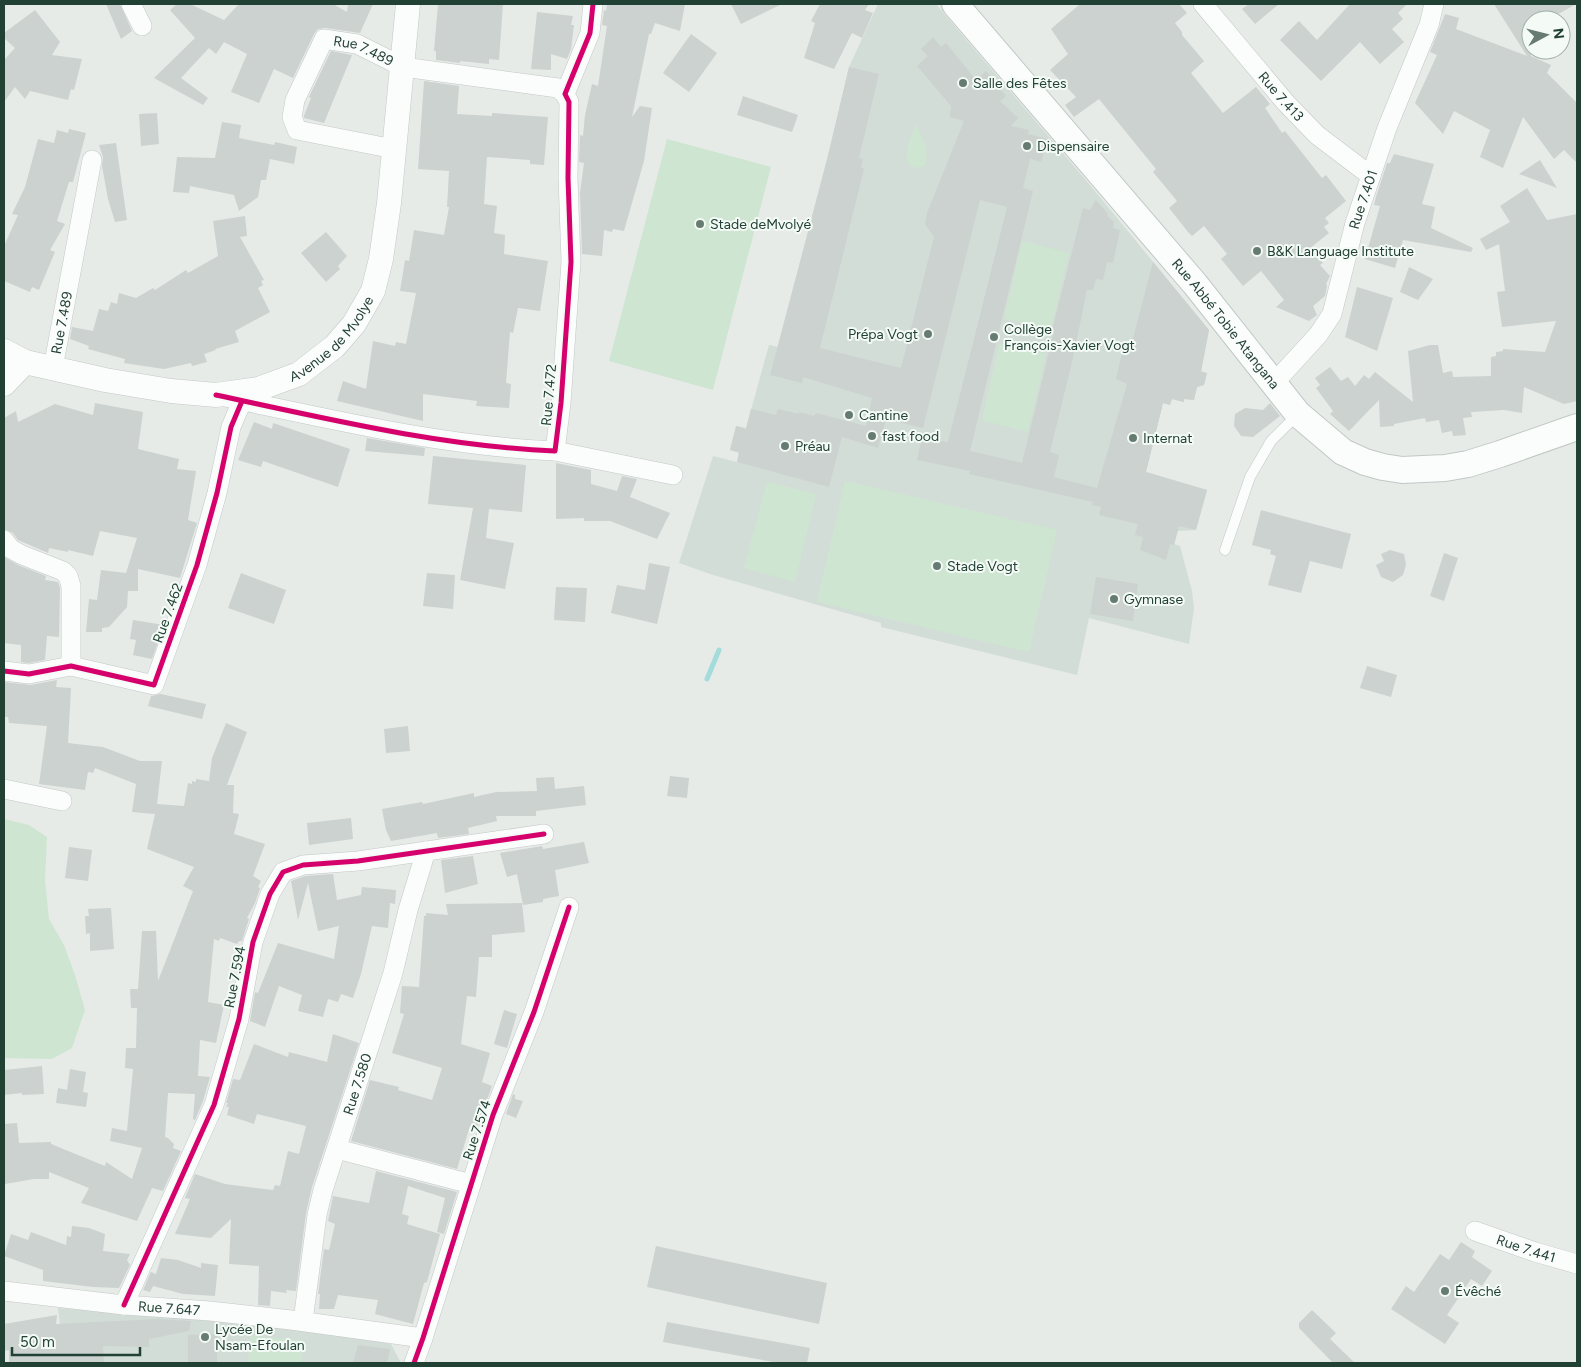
<svg xmlns="http://www.w3.org/2000/svg" width="1581" height="1367" font-family="Figtree,sans-serif">
  <style>
    .built { fill: #d3ddd7 }
    .green { fill: #cee5d1 }
    .lines { fill: none; stroke-linecap: round; stroke-linejoin: round }
    .stream { stroke: #a4dcdb; stroke-width: 5 }
    .building { fill: #ccd2cf }
    .service-casing { stroke: #c3c8c5; stroke-width: 11 }
    .minor-casing { stroke: #c3c8c5; stroke-width: 20 }
    .tertiary-casing { stroke: #c3c8c5; stroke-width: 25 }
    .secondary-casing { stroke: #c1c9c5; stroke-width: 28 }
    .service { stroke: #fbfcfc; stroke-width: 10 }
    .minor { stroke: #fbfcfc; stroke-width: 19 }
    .tertiary { stroke: #fbfcfc; stroke-width: 24 }
    .secondary { stroke: #fbfcfc; stroke-width: 26 }
    .cycleway-casing { stroke: #f4faf6; stroke-width: 8 }
    .cycleway { stroke: #d6006c; stroke-width: 5 }
    .poi-dot { fill: #667c73; stroke: #f4faf6; stroke-width: 2 }
    .labels { text-anchor: middle; dominant-baseline: central; stroke-width: 4; stroke-linejoin: round; paint-order: stroke }
    .street-label { font-size: 14px; fill: #214134; stroke: #f4faf6 }
    .poi-label { font-size: 14px; fill: #214134; stroke: #f4faf6; text-anchor: start }
  </style>
  <rect width="100%" height="100%" fill="#e6ebe8"/>
  <path class="built" d="M878,4H936L1090,185L1209,330L1201,371L1207,373L1204,385L1197,387L1194,400L1184,399L1183,402L1172,399L1170,405L1163,403L1146,472L1207,490L1196,530L1178,531L1174,544L1180,546L1192,591L1194,608L1189,644L1089,618L1077,675L881,627V623L713,575L679,563L713,456L737,462L739,453L730,450L736,426L746,428L769,345L778,347L830,147L849,67Z
    M58,1308L305,1329L391,1344L401,1363H65Z"/>
  <path class="green" d="M916,124C922,137 931,152 924,166L916,168C898,165 912,135 916,124Z
    M667,139L771,167L713,390L609,361Z
    M1022,241L1069,253L1051,329L1004,319Z
    M999,344L1046,354L1028,432L982,420Z
    M845,481L1057,530L1029,652L817,602Z
    M767,482L816,494L795,582L744,568Z
    M4,819L29,825L47,837L45,880L49,919L64,945L75,975L85,1010L72,1048L52,1059L4,1058Z
    M250,1336L303,1340L301,1363H248Z"/>
  <g class="lines">
    <path class="stream" d="M707,679L719,650"/>
  </g>
  <path class="building" d="M106,4H120L132,31L121,39Z
    M177,4H190L224,20L239,4H333L347,12L348,4H373L360,33L326,28L318,29L314,34L293,78L274,69L259,103L231,92L247,54L224,42L216,54L209,48L181,78L208,98L203,105L154,78L195,38L170,10Z
    M438,4H503L499,60L489,59V64L460,61V63L436,60V51H434Z
    M607,4H685L680,31L655,23L651,34H649L632,117L640,106L652,108L644,161L624,231L613,229L612,232L604,230L602,256L582,254L580,193L584,163L579,162L580,135L583,136L585,115L592,84L598,86L607,26L602,25L604,10L606,11Z
    M731,4H782L741,24Z
    M820,4H869L865,10L873,13L862,38L852,33L834,69L804,58L815,23L811,21Z
    M1080,4H1179L1187,13L1175,23L1182,32V35L1204,61L1191,73L1223,113L1256,87L1270,104L1265,108L1282,133L1285,131L1322,178L1326,175L1346,201L1325,218L1329,223L1324,227L1329,233L1309,249L1323,263L1320,265L1330,276L1326,284L1327,286L1325,296L1313,306L1317,315L1309,321L1276,307L1284,300L1261,271L1243,286L1221,259L1227,254L1204,226L1192,236L1188,232L1169,208L1177,201L1153,172L1156,169L1099,99L1074,117L1065,105L1076,97L1050,70L1068,54L1051,29Z
    M1249,4H1279L1255,24L1242,9Z
    M1350,4H1407L1398,13L1403,19L1392,29L1404,42L1380,64L1360,42L1321,81L1280,40L1299,21L1317,40Z
    M1494,4H1576L1548,20H1531V56L1551,65L1547,73L1577,103V163L1564,150L1554,159L1523,117L1503,168L1480,157L1490,130L1454,111L1443,134L1415,103L1437,55L1430,52L1445,14L1459,18L1456,29L1527,56Z
    M35,10L60,42L52,55L82,59L74,90L71,89L68,100L30,91L25,99L15,87L4,102V60L15,48L4,38V33Z
    M537,12L573,16L571,25H574L571,49L567,59L551,54V70L531,69Z
    M691,34L717,53L689,92L663,73Z
    M933,37L941,47L946,43L976,80L986,71L1006,96L1000,101L1018,118L1011,126L1029,130L1028,134L1048,139L1041,162L1030,159L1023,188L1033,191L970,451L1022,463L1054,331L1052,330L1083,208L1090,210L1096,200L1108,214L1107,216L1114,222L1113,228L1120,230L1113,263L1107,262L1103,280L1096,279L1093,290H1087L1073,358L1050,452L1059,455L1054,477L1097,488L1127,384L1116,379L1124,344L1131,346L1153,262L1209,330L1201,372L1207,373L1204,385L1197,387L1194,400L1184,399V402L1172,399L1170,405L1163,403L1146,472L1207,490L1196,530L1179,526L1174,545L1170,544L1166,560L1140,550L1143,537L1135,535L1138,524L1099,515L1101,507L1092,505L1093,502L969,474L970,471L917,460L922,438L948,442L1007,207L980,200L923,428L886,419L878,448L842,437L829,487L737,462L739,452L730,450L736,426L746,429L751,409L776,415L778,409L799,414V412L814,416L816,413L866,426L872,398L803,377L802,383L770,375L827,160L849,67L879,74L859,158L863,159L861,167L864,169L820,348L901,368L934,237L925,224L927,213L964,121L950,117L951,106L917,66L928,56L921,49Z
    M331,51L352,55L324,123L304,118V116L311,98L309,97Z
    M424,81L459,86L457,114L492,116V113L548,117L544,165L530,164V160L487,157L484,204L497,206L494,233L505,235L504,254L548,261L540,311L518,308L513,333L510,332L506,383L511,384L509,408L476,406L477,401L423,394V421L337,401L343,381L366,389L373,341L395,346L396,342L406,344L416,293L400,291L405,260L409,261L414,230L444,235L449,207H447L449,171L418,169Z
    M743,96L798,115L792,132L737,115Z
    M157,113L159,144L141,146L139,114Z
    M222,122L241,125L239,138L274,145L275,142L297,147L294,164L270,159L266,180H261L258,197L239,211L234,195L190,186L189,193L173,192L177,157L215,158Z
    M69,129L86,133L73,182H69L57,221L65,224L50,250L55,252L39,290L32,287L30,292L4,281V246L18,215L12,214L25,187L38,139L54,143L57,130L68,133Z
    M116,143L127,220L115,222L108,199L102,166L103,157L99,145Z
    M1394,154L1434,164L1422,204L1435,207L1431,228L1473,248L1471,252L1403,240L1395,268L1365,259L1380,206L1374,205L1376,197L1387,163H1390Z
    M1540,160L1557,188L1519,174Z
    M1527,188L1547,220L1577,214V401L1564,404L1524,387L1522,413L1504,410L1471,412L1472,417L1463,418L1466,435L1453,436L1452,431L1442,433L1439,420L1426,422L1425,418L1394,424V426L1380,427L1379,400L1349,431L1330,414L1333,411L1316,388L1320,385L1315,378L1330,367L1341,381L1348,377L1355,386L1364,375L1369,379L1375,372L1413,402L1408,351L1430,345H1438L1443,373L1452,371L1453,377L1491,376V357L1496,356V352L1503,351V349L1545,352L1556,321L1502,327L1497,292L1505,291L1499,244L1486,250L1480,239L1510,222L1500,206Z
    M245,216L247,236L240,237L264,280L261,281L263,285L258,288L270,312L235,331L239,342L215,349L216,350L204,354L207,362L192,366L191,363L164,369L124,363L125,359L88,349L89,346L70,339L72,327L93,331L99,309L108,311L111,302L117,304L119,293L136,298L153,288L155,290L186,270L188,273L218,256L213,221Z
    M326,232L347,256L338,266L340,269L326,282L301,253Z
    M1409,267L1433,279L1418,300L1400,292Z
    M1357,287L1393,298L1377,351L1345,337Z
    M95,403L143,412L138,449L179,459L177,469L196,471L188,520L197,523L180,578L138,569V591H128L127,607L109,627L102,628V632H86L89,599L97,600L101,570L126,573L137,538L100,531L93,556L68,550V552L49,548L48,553L18,540L13,533L4,529V418L16,411L18,422L55,404L93,415Z
    M1270,403L1280,416L1253,437L1241,436L1234,426L1235,414L1245,408L1263,410Z
    M254,422L272,429L273,423L350,449L338,487L263,461L261,467L238,460Z
    M367,438L425,448L424,456L365,451Z
    M433,456L526,465L522,512L489,509L486,538L514,543L505,589L460,580L473,508L428,504Z
    M556,463L591,470V484L617,491L622,476L637,479L630,497L670,513L657,539L610,521H584V518L556,519Z
    M1261,510L1351,534L1342,569L1310,561L1301,593L1268,585L1276,556L1270,554L1271,550L1252,545Z
    M1390,550L1404,554L1406,565L1403,575L1393,582L1381,577L1376,565L1384,561L1381,554Z
    M1444,553L1458,558L1444,601L1430,596Z
    M4,557L18,565L46,576L45,580L58,582L60,588L59,637L47,636L45,660L29,663L21,662V645L4,643Z
    M649,563L670,567L657,624L611,613L617,585L645,590Z
    M241,573L286,590L274,624L228,608Z
    M427,573L455,575L453,609L423,606Z
    M1096,577L1138,584L1133,621L1090,614Z
    M556,587L587,588L585,622L554,620Z
    M133,620L164,625L152,659L133,655L136,640L130,639Z
    M1367,666L1397,675L1391,697L1360,688Z
    M57,680L56,687L71,688L68,743L103,747L140,761H162L157,804L184,806L188,783L192,784V781L196,782V779L209,781L212,758L226,723L247,732L227,785H234L233,813L239,814L234,834L265,844L253,876L261,881L258,887L260,888L255,903L247,918L249,919L242,941H239L237,944L220,938L219,941L214,939L208,1002L224,1005L216,1043L200,1040L198,1076L210,1077L203,1101L195,1120L193,1119L195,1094L168,1093L165,1137L168,1138L174,1144L173,1148L181,1151L163,1191L152,1188L137,1221L81,1203L89,1188L49,1172V1179H34L5,1184L4,1176V1124L17,1123L19,1143L51,1142V1144L105,1166L106,1162L132,1179L142,1148L110,1141L112,1128L127,1131L133,1069L125,1068L126,1048H136L137,1008H131L130,989H138L142,931H156L158,981L193,891L183,886L194,867L147,849L155,814L132,812L136,784L95,768L93,773L88,772L85,790L39,784L47,726L9,723L8,717H4V682L31,685Z
    M161,694L206,704L202,719L148,706L151,696Z
    M408,726L410,751L386,753L384,729Z
    M670,776L689,778L687,798L667,796Z
    M554,777L555,789L584,786L586,805L536,811V816H496L497,821L468,828L469,834L438,838L437,833L391,841L386,830L382,809L422,802L423,804L474,793V797L496,792L537,791L536,778Z
    M351,818L353,839L309,845L307,823Z
    M584,842L589,863L555,870L559,896L543,899V902L523,905L517,874L507,877L500,853L542,846L543,849Z
    M69,847L92,850L88,881L65,878Z
    M473,856L478,884L445,893L441,860Z
    M333,874L337,900L361,895L362,887L396,890L395,904L390,903L388,928L372,926L361,974L353,998L341,994L338,1002L328,999L323,1017L298,1011L302,995L279,986L265,1027L250,1021L255,992L258,993L278,943L334,959L339,926L318,931L308,883L298,920L291,881L305,876Z
    M522,903L525,932L492,935V957H479L476,997L467,996L461,1044L490,1053L482,1082L492,1086L477,1128L470,1126L457,1169L351,1141L370,1080L399,1087L398,1090L432,1100L442,1068L392,1053L404,1014L400,1013L402,986L419,987L424,916H426V913L448,915L446,904Z
    M111,908L114,949L90,951V933L86,934L85,916H89L88,909Z
    M504,1010L517,1014L507,1048L494,1044Z
    M333,1034L359,1043L312,1187L306,1213L296,1291L286,1290L287,1293L271,1291L270,1306L258,1305L259,1266L229,1264L231,1219L211,1238L175,1234L190,1199L185,1198L195,1174L225,1184L273,1190L275,1185L280,1186L288,1151L299,1154L306,1126L257,1114L254,1124L227,1115L229,1107H226L228,1103H226L233,1079L240,1080L254,1044L288,1057L289,1052L327,1062Z
    M42,1066L44,1094L22,1095V1093L4,1095V1070Z
    M70,1069L86,1072L83,1092L88,1093L86,1107L56,1103L58,1088L67,1090Z
    M513,1094L515,1095V1099L523,1101L516,1118L506,1114Z
    M376,1171L457,1192L444,1234L437,1232L445,1198L408,1186L402,1214L409,1216L407,1224L440,1234L427,1282L424,1283L413,1324L375,1314L378,1300L338,1295L334,1309H319L320,1294H318L324,1249L329,1250L335,1224L328,1221L333,1196L369,1203Z
    M72,1226L89,1228L105,1234L103,1251L130,1254L127,1260L130,1265L119,1288L93,1287L43,1281V1270L4,1256L11,1234L28,1240L31,1232L66,1245L67,1236L71,1237Z
    M1461,1242L1475,1251L1472,1257L1492,1271L1482,1286L1471,1279L1447,1315L1459,1323L1445,1344L1391,1309L1406,1286L1414,1292L1440,1254L1449,1260Z
    M656,1246L827,1283L819,1324L647,1287Z
    M161,1258L178,1260L201,1268V1263L218,1265L215,1296L183,1294L153,1286L150,1292L143,1290L151,1272L156,1274Z
    M1312,1310L1336,1333L1330,1339L1355,1363H1333L1299,1328V1323Z
    M57,1315L56,1324L157,1319L191,1321L189,1331L149,1339V1347L103,1346L104,1363H9V1350L4,1351V1324Z
    M667,1322L810,1348L807,1363H779L663,1342Z
    M217,1334V1363H188V1335Z
    M358,1345L390,1349L387,1363H353Z"/>
  <g class="lines">
    <defs>
      <path id="service" d="M1225,550L1250,477L1271,441L1297,415"/>
      <g id="minor">
        <path d="M131,4L142,26"/>
        <path id="s1" d="M1203,4L1286,103L1317,135L1371,176"/>
        <path id="s2" d="M394,149L297,130L292,117L295,100L324,39L357,44L403,67L558,88L565,94"/>
        <path id="s3" d="M53,368L92,160"/>
        <path id="s4" d="M1274,383L1318,335L1332,314L1355,223L1387,128L1429,25L1434,4"/>
        <path d="M225,397C334,420 443,446 555,451L561,403L571,262L568,178L569,102L565,94L590,33L593,4"/>
        <path d="M555,451L673,475"/>
        <path d="M4,540L11,549L22,555L63,571L68,576L71,586V666"/>
        <path d="M4,671L29,674L71,666L154,685L197,565L217,493L231,427L242,401"/>
        <path d="M4,789L62,801"/>
        <path d="M337,1149L471,1184"/>
        <path id="s5" d="M1475,1231L1535,1252L1577,1264"/>
        <path id="s6" d="M4,1291L124,1305L210,1311L291,1320L423,1338"/>
        <path d="M124,1305L214,1105L239,1019L253,942L270,894L283,872L303,865L358,861L544,834"/>
        <path id="s7" d="M303,1321L317,1215L323,1190L393,973L408,910L426,851"/>
        <path d="M414,1363L423,1338L493,1115L534,1012L569,907"/>
      </g>
      <g id="tertiary">
        <path id="s8" d="M4,351L25,362L105,380L171,391L216,395L258,389L299,374L335,346L354,324L373,291L381,259L389,203L408,4"/>
        <path d="M4,384L25,362"/>
      </g>
      <g id="secondary">
        <path id="s9" d="M955,4L1195,284L1298,414L1343,452L1365,462L1383,467L1402,470L1445,468L1468,464L1500,454L1577,427"/>
      </g>
    </defs>
    <use href="#service" class="service-casing"/>
    <use href="#minor" class="minor-casing"/>
    <use href="#tertiary" class="tertiary-casing"/>
    <use href="#secondary" class="secondary-casing"/>
    <use href="#service" class="service"/>
    <use href="#minor" class="minor"/>
    <use href="#tertiary" class="tertiary"/>
    <use href="#secondary" class="secondary"/>
    <defs>
      <path id="cycleway" d="M216,395C328,419 440,446 555,451L561,403L571,262L568,178L569,102L565,94L590,33L593,4
        M4,671L29,674L71,666L154,685L197,565L217,493L231,427L242,401
        M124,1305L214,1105L239,1019L253,942L270,894L283,872L303,865L358,861L544,834
        M414,1363L423,1338L493,1115L534,1012L569,907"/>
    </defs>
    <use href="#cycleway" class="cycleway-casing"/>
    <use href="#cycleway" class="cycleway"/>
  </g>
  <g class="poi-dot">
    <circle cx="963" cy="83" r="5"/>
    <circle cx="1027" cy="146" r="5"/>
    <circle cx="700" cy="224" r="5"/>
    <circle cx="1257" cy="251" r="5"/>
    <circle cx="928" cy="334" r="5"/>
    <circle cx="994" cy="337" r="5"/>
    <circle cx="849" cy="415" r="5"/>
    <circle cx="872" cy="436" r="5"/>
    <circle cx="1133" cy="438" r="5"/>
    <circle cx="785" cy="446" r="5"/>
    <circle cx="937" cy="566" r="5"/>
    <circle cx="1114" cy="599" r="5"/>
    <circle cx="1445" cy="1291" r="5"/>
    <circle cx="205" cy="1337" r="5"/>
  </g>
  <g class="labels">
    <g class="street-label">
      <text stroke="none"><textPath href="#s2" startOffset="239">Rue 7.489</textPath></text>
      <text stroke="none"><textPath href="#s1" startOffset="121">Rue 7.413</textPath></text>
      <text stroke="none"><textPath href="#s4" startOffset="209">Rue 7.401</textPath></text>
      <text stroke="none"><textPath href="#s3" startOffset="46">Rue 7.489</textPath></text>
      <text stroke="none"><textPath href="#s9" startOffset="419">Rue Abbé Tobie Atangana</textPath></text>
      <text stroke="none"><textPath href="#s8" startOffset="352">Avenue de Mvolye</textPath></text>
      <text transform="translate(549 395) rotate(-85)">Rue 7.472</text>
      <text transform="translate(168 613) rotate(-70)">Rue 7.462</text>
      <text transform="translate(235 977) rotate(-79)">Rue 7.594</text>
      <text stroke="none"><textPath href="#s7" startOffset="244">Rue 7.580</textPath></text>
      <text transform="translate(477 1130) rotate(-72)">Rue 7.574</text>
      <text stroke="none"><textPath href="#s5" startOffset="54">Rue 7.441</textPath></text>
      <text stroke="none"><textPath href="#s6" startOffset="166">Rue 7.647</textPath></text>
    </g>
    <g class="poi-label">
      <text x="973" y="83">Salle des Fêtes</text>
      <text x="1037" y="146">Dispensaire</text>
      <text x="710" y="224">Stade deMvolyé</text>
      <text x="1267" y="251">B&amp;K Language Institute</text>
      <text x="1004" y="329">Collège<tspan x="1004" dy="16">François-Xavier Vogt</tspan></text>
      <text x="918" y="334" text-anchor="end">Prépa Vogt</text>
      <text x="859" y="415">Cantine</text>
      <text x="882" y="436">fast food</text>
      <text x="1143" y="438">Internat</text>
      <text x="795" y="446">Préau</text>
      <text x="947" y="566">Stade Vogt</text>
      <text x="1124" y="599">Gymnase</text>
      <text x="1455" y="1291">Évêché</text>
      <text x="215" y="1329">Lycée De<tspan x="215" dy="16">Nsam-Efoulan</tspan></text>
    </g>
  </g>
  <rect width="1581" height="1367" fill="none" stroke="#214134" stroke-width="10"/>
  <g transform="translate(1546 35) rotate(83)"><circle r="24" fill="#f4faf6" stroke="#a0b0a8"/>
  <path d="M0-4L9 19L0 12L-9 19Z" fill="#667c73"/>
  <text y="-8" font-size="14" font-weight="bold" text-anchor="middle" fill="#214134">N</text>
  </g>
  <path d="M12 1347v8h128v-8" fill="none" stroke="#214134" stroke-width="2.5"/>
  <text x="20" y="1347" font-size="15" fill="#214134" stroke="#f4faf6" stroke-width="4" paint-order="stroke">50 m</text>
</svg>
